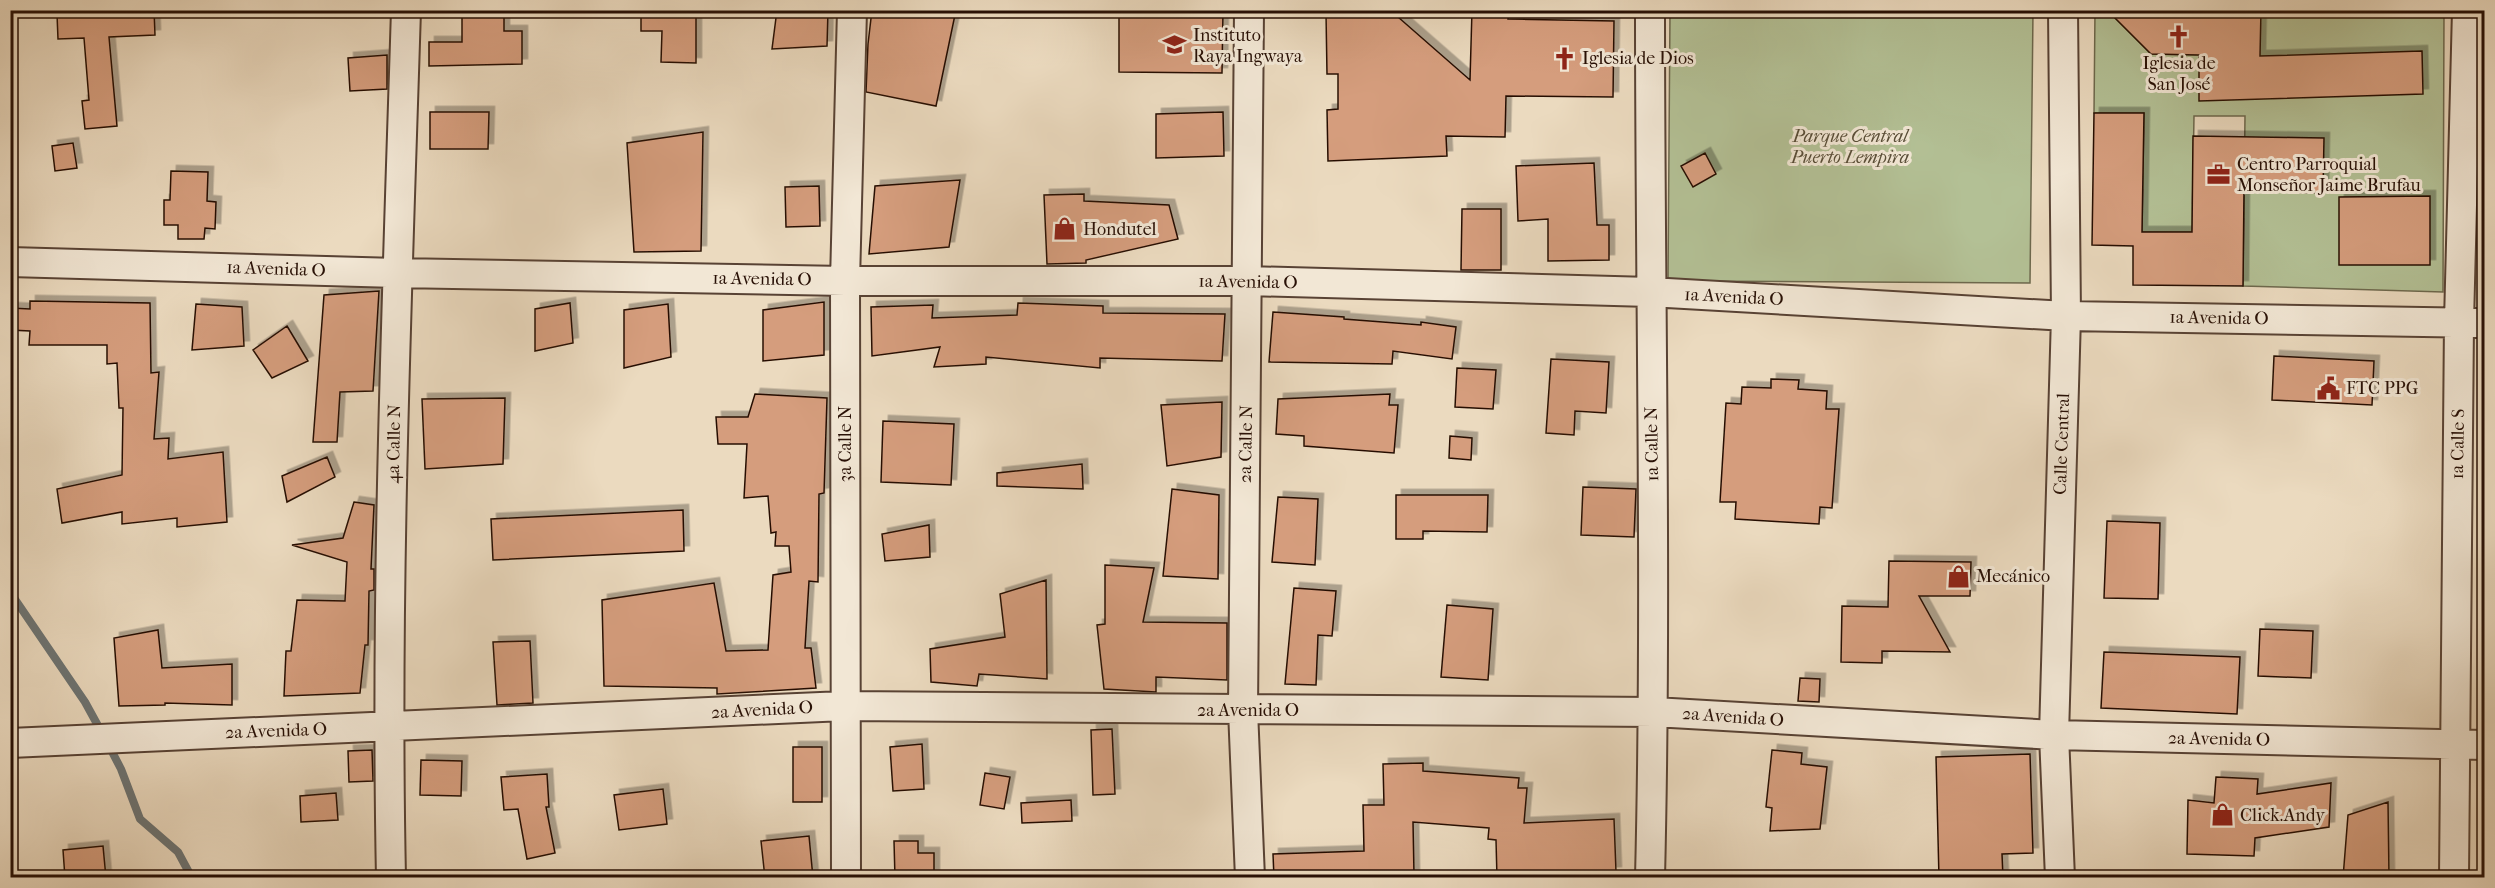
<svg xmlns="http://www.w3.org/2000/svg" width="2495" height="888" font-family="'IM FELL French Canon',serif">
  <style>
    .green { fill: #b3c095; stroke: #6d684d; stroke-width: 1.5 }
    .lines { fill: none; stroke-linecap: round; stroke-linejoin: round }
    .stream { stroke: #6d7473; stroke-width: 8 }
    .building { fill: #d59d7d; stroke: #270f05; stroke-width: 1.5; filter: url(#shadow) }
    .minor-casing { stroke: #584234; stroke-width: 32 }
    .minor { stroke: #f2e7d5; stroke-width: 28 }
    .labels { text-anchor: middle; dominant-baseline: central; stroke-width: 6; stroke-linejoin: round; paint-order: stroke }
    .poi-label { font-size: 18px; fill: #270f05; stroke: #f2e7d5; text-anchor: start }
    .park-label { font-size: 18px; font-style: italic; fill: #584d37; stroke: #f2e7d5 }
    .street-label { font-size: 18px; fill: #270f05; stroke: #f2e7d5 }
  </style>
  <defs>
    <filter id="shadow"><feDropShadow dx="5.5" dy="-5.5" stdDeviation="0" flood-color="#0004"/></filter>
  </defs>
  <rect width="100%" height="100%" fill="#ebdabf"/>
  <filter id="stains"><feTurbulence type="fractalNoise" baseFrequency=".00333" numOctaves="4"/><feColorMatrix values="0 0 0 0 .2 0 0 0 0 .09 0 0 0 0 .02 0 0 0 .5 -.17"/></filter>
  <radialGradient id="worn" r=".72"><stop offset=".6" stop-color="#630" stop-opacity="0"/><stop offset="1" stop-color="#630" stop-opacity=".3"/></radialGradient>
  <path class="green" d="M1670,11H2033L2030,283L1668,281Z
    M2095,11H2114V17L2151,54L2205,55L2261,11H2444L2443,292L2243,286L2245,116H2194L2192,232H2142L2144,113H2094Z"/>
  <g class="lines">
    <path class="stream" d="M10,592L85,702L102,733
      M108,744L121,769L140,819L178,852L192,878"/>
  </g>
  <path class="building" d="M121,10H154L155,35L109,37L117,126L85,129L82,101L89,100L84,38L58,39L57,14Z
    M462,10H504V31H522V64L429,66V42H462Z
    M641,10H696V63L661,62L662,31H641Z
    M777,10H828L827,46L772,49Z
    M872,10H956L936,106L866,92L868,44Z
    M1119,10H1223L1222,73L1119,72Z
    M1390,10L1470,80L1472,10H1509L1508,19L1614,21L1613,97L1506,96L1505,137L1446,136L1447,156L1328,161L1327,110L1338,109V74H1327L1326,13Z
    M2107,10H2261L2260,56L2422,51L2423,94L2199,101V55L2151,54Z
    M387,55V89L350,91L348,58Z
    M430,112H489L488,149H430Z
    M1223,112L1224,156L1156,158V114Z
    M2094,113H2144L2142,232H2192L2193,136L2324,138L2323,193L2244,191L2243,286L2133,285V246L2092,245Z
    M703,132L701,251L634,252L627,143Z
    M73,143L77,168L55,171L52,146Z
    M1705,153L1716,174L1693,187L1681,166Z
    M1594,163L1597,225H1609V260L1548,261V219L1518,221L1516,166Z
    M171,171L208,172L207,201L216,202L215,229L205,228L204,239H178V225H164V200H170Z
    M960,180L949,247L869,254L875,186Z
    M819,186L820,226L786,227L785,187Z
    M1084,194V201L1169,205L1178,239L1086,260V263L1047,264L1044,195Z
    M2430,196V265H2339V197Z
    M1462,209H1501V270H1461Z
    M379,291L373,391L340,392L337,442H313L324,295Z
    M30,301L150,303L151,373L159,372L154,439L169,438L168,459L223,452L227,522L177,527V518L122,524V512L62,523L57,489L122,475L123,408H119L117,363L107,364V345H29L30,331L10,330V308L30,309Z
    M824,302V355L763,361V310Z
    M570,303L573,343L535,351V309Z
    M1018,303L1103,306V313L1225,314L1222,361L1100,358V368L986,357V364L934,367L940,347L872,356L871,307L933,305L932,318L1017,315Z
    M196,304L242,307L244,346L192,350Z
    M668,304L671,357L624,368V310Z
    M1273,312L1344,317V319L1421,325V322L1456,327L1452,359L1393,351L1392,364L1269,362Z
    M287,326L308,361L272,378L253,350Z
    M2274,356L2374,361L2372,405L2272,400Z
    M1551,359L1609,362L1606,413L1575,411L1574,435L1546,433Z
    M1457,368L1496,370L1493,409L1455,407Z
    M1771,379L1799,380L1798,389L1827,391L1826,409H1839L1832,508L1820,507L1819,524L1735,519L1736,502H1720L1726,403L1741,404L1742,387L1771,388Z
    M755,394L827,398L824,493L819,494L818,582L809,581L805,648H811L816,688L717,694V688L604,686L602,600L714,583L726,651L768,650L773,575L791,572L789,546H775L776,532L771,533L768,496L744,498L747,444H718L716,417H748Z
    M1390,394L1389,405H1398L1394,453L1304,446V436L1276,434L1278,399Z
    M505,398L503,464L425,469L422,399Z
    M1222,402L1221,457L1167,466L1161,405Z
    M883,421L954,424L951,485L881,482Z
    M1450,436L1472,438L1471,460L1449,458Z
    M327,457L335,477L287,502L282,476Z
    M1082,464L1083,489L997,486V473Z
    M1583,487L1636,489L1634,537L1581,535Z
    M1172,489L1219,495L1218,579L1163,576Z
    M1396,495H1488L1487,532L1423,531V539H1396Z
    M1278,497L1318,499L1315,565L1272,562Z
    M354,502L374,505L371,569H374V590L369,591L368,645H365L360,693L284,696L286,651H291L297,600L345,601L347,562L292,545L343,538Z
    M683,510L684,551L493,560L491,519Z
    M2107,521L2160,523L2158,599L2104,598Z
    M929,525L930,557L885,561L882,534Z
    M1889,561L1971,562L1970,596H1919L1950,652L1882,651V663L1841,662L1842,606L1888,607Z
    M1105,565L1154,568L1143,622L1227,623V680L1156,677V692L1104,689L1097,625L1105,624Z
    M1046,580L1047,679L979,674L977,686L931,682L930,649L1005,637L1000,594Z
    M1294,588L1336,591L1332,636L1318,635L1316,685L1285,684Z
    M1447,605L1493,609L1488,680L1441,677Z
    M2260,629L2313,631L2311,678L2258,676Z
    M158,630L162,668L232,664V705L165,703V705L119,706L114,638Z
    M530,641L533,703L497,705L493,642Z
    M2104,652L2240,657L2237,714L2101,708Z
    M1800,678L1820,679L1819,702L1798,701Z
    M1112,729L1115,794L1093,795L1091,730Z
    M922,744L924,789L893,791L890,747Z
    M793,747H822V802H793Z
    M372,750L373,781L349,782L348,751Z
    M1772,750L1802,753L1801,764L1827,767L1820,829L1770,831L1772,808L1766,807Z
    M2030,754L2033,853L2002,854L2003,878H1939L1936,757Z
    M421,760L462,761L461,796L420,795Z
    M1423,763V771L1519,778L1518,788H1527L1524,823L1614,819L1616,872L1497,878L1496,840L1488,839L1489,828L1413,822L1414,875L1274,878L1273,854L1364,851L1363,805H1384L1383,764Z
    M985,773L1010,777L1004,809L980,805Z
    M547,774L549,807H546L555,853L527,859L518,809L504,810L501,777Z
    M2216,777L2258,779L2257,794L2331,783L2329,827L2255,838L2254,856L2187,854L2188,800L2214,803Z
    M663,789L667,824L619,830L614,795Z
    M336,793L338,820L301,822L300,796Z
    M1071,800L1072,821L1022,823L1021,803Z
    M2388,802L2389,878H2343L2348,815Z
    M809,836L813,878H765L761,841Z
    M894,841H918V853H934V878H895Z
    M103,846L106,878H65L63,850Z"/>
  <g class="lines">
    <defs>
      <path id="minor" d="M1249,10L1243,710L1250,878
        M1650,10C1650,299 1657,589 1650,878
        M10,262L397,273L845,281H1248L1650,292L2066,316L2484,323
        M10,743L844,706L1654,712L2054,735L2484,745
        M391,878C385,589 397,299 406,10
        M846,878L845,281L852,10
        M2060,878L2054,735L2066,316L2063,10
        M2454,878L2459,322L2467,10"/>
    </defs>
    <use href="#minor" class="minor-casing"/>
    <use href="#minor" class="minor"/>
  </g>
  <defs>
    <symbol id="church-bare" viewBox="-9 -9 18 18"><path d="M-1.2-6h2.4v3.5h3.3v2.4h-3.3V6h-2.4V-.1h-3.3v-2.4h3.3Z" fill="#8f2418" stroke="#f2e7d5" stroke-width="2.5" paint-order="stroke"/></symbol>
    <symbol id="school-bare" viewBox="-9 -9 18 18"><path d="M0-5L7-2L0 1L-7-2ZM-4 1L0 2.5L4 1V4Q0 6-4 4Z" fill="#8f2418" stroke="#f2e7d5" stroke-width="2.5" paint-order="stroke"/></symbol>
    <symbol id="office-bare" viewBox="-9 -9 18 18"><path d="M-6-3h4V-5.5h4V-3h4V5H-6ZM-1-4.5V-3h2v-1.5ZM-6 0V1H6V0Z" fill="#8f2418" stroke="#f2e7d5" stroke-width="2.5" paint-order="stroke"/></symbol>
    <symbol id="shop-bare" viewBox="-9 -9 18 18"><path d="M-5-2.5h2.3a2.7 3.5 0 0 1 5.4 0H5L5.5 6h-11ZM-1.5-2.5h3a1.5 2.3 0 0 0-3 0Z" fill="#8f2418" stroke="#f2e7d5" stroke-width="2.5" paint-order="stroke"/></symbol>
    <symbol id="civic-bare" viewBox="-9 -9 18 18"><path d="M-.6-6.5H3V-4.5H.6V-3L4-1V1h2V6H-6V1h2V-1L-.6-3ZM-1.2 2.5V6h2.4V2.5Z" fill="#8f2418" stroke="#f2e7d5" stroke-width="2.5" paint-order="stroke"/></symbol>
  </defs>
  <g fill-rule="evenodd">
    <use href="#church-bare" x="2162" y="20" width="33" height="33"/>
    <use href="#school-bare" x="1158" y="28" width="33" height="33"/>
    <use href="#church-bare" x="1548" y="42" width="33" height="33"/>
    <use href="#office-bare" x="2202" y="158" width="33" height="33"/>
    <use href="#shop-bare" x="1048" y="212" width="33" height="33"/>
    <use href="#civic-bare" x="2312" y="372" width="33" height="33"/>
    <use href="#shop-bare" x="1942" y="560" width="33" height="33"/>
    <use href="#shop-bare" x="2206" y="798" width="33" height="33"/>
  </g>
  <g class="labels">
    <g class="poi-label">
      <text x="1193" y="35">Instituto<tspan x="1193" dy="21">Raya Ingwaya</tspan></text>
      <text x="1582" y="58">Iglesia de Dios</text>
      <text x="2179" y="63" text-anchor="middle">Iglesia de<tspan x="2179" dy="21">San José</tspan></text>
      <text x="2237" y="164">Centro Parroquial<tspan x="2237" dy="21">Monseñor Jaime Brufau</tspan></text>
      <text x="1083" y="229">Hondutel</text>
      <text x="2346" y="388">FTC PPG</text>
      <text x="1976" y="576">Mecánico</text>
      <text x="2240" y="815">Click.Andy</text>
    </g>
    <g class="park-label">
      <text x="1850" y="136">Parque Central<tspan x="1850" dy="21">Puerto Lempira</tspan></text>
    </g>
    <g class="street-label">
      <text transform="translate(276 269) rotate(2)">1a Avenida O</text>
      <text transform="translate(762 279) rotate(1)">1a Avenida O</text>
      <text transform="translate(1248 282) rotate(1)">1a Avenida O</text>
      <text transform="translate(1734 297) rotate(3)">1a Avenida O</text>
      <text transform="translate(2219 318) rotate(1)">1a Avenida O</text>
      <text transform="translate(394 444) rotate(-89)">4a Calle N</text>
      <text transform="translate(845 444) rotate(-90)">3a Calle N</text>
      <text transform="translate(1246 444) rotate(-89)">2a Calle N</text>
      <text transform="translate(1652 444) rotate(-91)">1a Calle N</text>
      <text transform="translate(2062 444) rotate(-88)">Calle Central</text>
      <text transform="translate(2458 444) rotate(-89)">1a Calle S</text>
      <text transform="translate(762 710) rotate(-3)">2a Avenida O</text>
      <text x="1248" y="710">2a Avenida O</text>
      <text transform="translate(1733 717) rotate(4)">2a Avenida O</text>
      <text transform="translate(276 731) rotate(-2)">2a Avenida O</text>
      <text transform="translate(2219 739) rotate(1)">2a Avenida O</text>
    </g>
  </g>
  <rect width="2495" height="888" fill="none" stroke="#ebdabf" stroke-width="36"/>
  <rect x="12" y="12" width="2471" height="864" fill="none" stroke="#270f05" stroke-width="3"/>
  <rect x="18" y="18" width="2459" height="852" fill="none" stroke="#270f05" stroke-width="1.5"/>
  <rect width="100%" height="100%" filter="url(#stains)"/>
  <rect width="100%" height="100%" fill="url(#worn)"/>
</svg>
